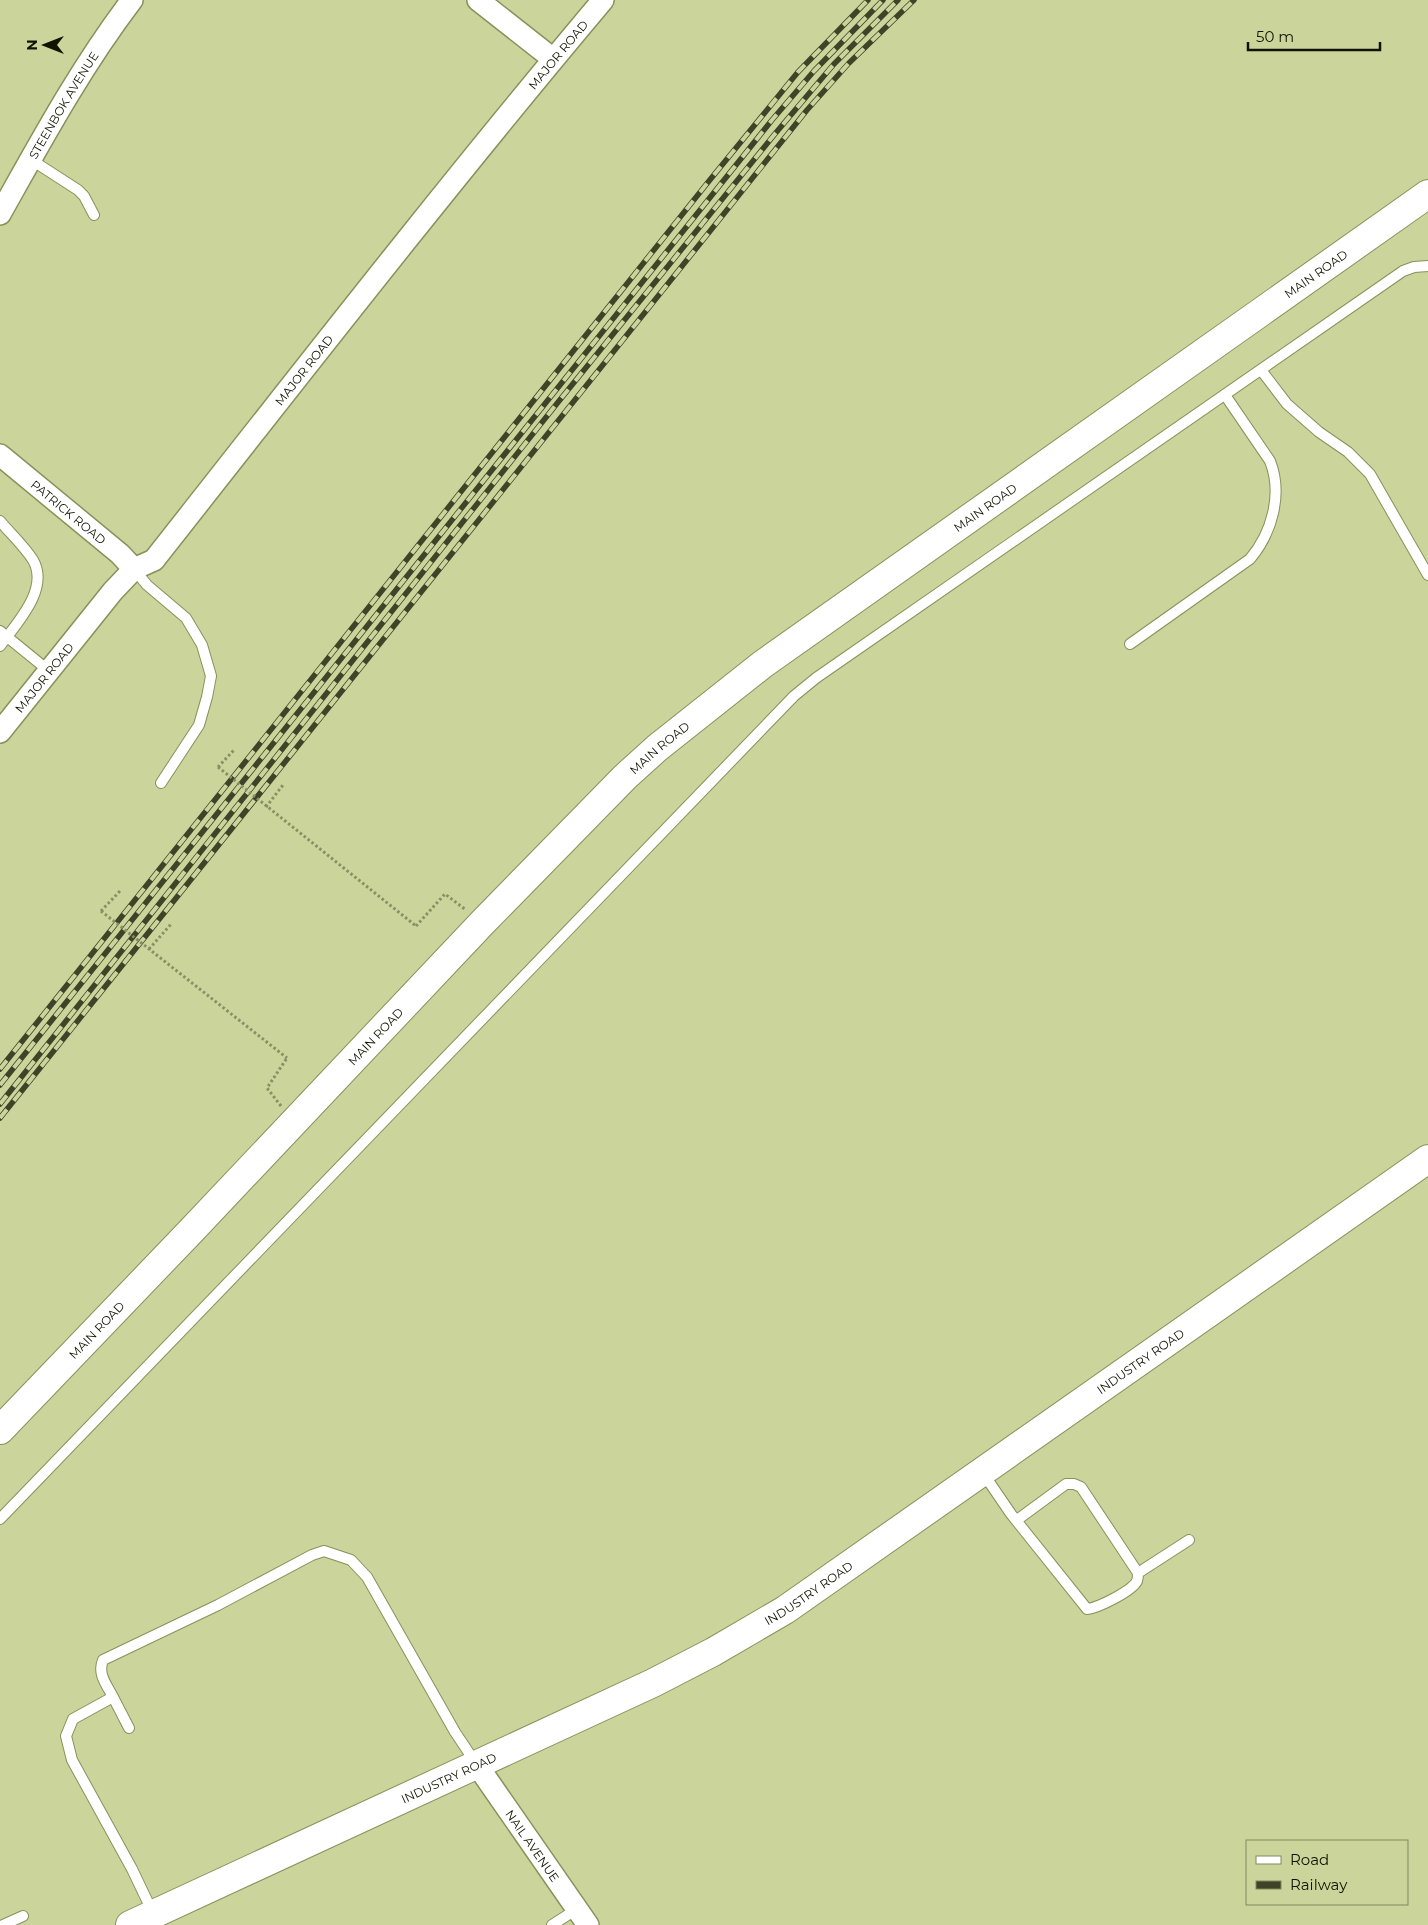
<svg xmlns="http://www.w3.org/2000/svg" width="1428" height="1925" font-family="Montserrat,sans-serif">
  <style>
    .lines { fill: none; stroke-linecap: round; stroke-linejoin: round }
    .lane-casing { stroke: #89915b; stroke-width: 12 }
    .street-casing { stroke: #89915b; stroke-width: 24 }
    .secondary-casing { stroke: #89915b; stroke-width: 30 }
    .path { stroke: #888f64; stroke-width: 3; stroke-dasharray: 2.5 2.5; stroke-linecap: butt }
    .lane { stroke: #fff; stroke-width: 10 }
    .street { stroke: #fff; stroke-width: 21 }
    .secondary { stroke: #fff; stroke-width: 28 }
    .rail-casing { stroke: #3f4327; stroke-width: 5.5 }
    .rail { stroke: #cbd49b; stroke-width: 4; stroke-dasharray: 11; stroke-linecap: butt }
    .path-bridge { stroke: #888f64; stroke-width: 3; stroke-dasharray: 2.5 2.5; stroke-linecap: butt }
    .labels { text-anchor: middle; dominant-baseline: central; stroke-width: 4; stroke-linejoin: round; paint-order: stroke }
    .street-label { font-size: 12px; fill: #111301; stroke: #cbd49b }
  </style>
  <rect width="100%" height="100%" fill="#cbd49b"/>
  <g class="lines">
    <defs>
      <path id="lane" d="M30,159L78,190L84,196L94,215
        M1261,370L1287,404L1319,432L1348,452L1370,474L1428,575
        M0,521C10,533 24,546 33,560C50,589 16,624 0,646
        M134,569L147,585L186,618L202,645L211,676L207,697L199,725L161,783
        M0,631L49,671
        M1130,644L1250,559C1272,533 1283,494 1270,461L1225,395
        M983,1473L1011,1514L1087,1609C1098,1608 1132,1591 1137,1581C1138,1578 1138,1576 1138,1573L1081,1487L1074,1484H1066L1017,1520
        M0,1519L794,696L816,678L1403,271L1414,267L1428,266
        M1138,1573L1189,1540
        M113,1697C107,1685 97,1674 103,1660L218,1605L312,1555L324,1551L351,1560L367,1577L455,1732L477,1765
        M129,1728L113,1697L73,1719L66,1736L72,1760L132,1869L153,1913
        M3,1925L23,1916
        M552,1925L577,1909"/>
      <g id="street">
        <path d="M478,0L553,59"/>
        <path id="s1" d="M0,214C41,141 81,67 132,0"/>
        <path id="s2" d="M0,455L120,554L134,569"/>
        <path id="s3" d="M0,732L113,591L134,569L154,560C302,372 449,183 603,0"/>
        <path id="s4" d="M477,1765L588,1925"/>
      </g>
      <g id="secondary">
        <path id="s5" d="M0,1430L191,1231L483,922L625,777L657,748L763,664L1428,194"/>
        <path id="s6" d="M130,1925L653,1683L713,1652L785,1610L1428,1159"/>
      </g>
    </defs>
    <use href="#lane" class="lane-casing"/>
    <use href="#street" class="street-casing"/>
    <use href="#secondary" class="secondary-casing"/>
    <path class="path" d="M218,767L234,750
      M266,807L283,785
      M101,911L121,890
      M416,926L445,894L466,910
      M149,949L172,923
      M281,1106L267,1088L287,1058"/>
    <use href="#lane" class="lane"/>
    <use href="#street" class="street"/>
    <use href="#secondary" class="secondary"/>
    <defs>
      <path id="rail" d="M0,1069L709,181L798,72L868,0
        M0,1085L772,120L814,71L883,0
        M0,1104L559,401L774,135L834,64L898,0
        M0,1118L807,110L849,63L914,0"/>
    </defs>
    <use href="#rail" class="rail-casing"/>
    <use href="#rail" class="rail"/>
    <path class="path-bridge" d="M218,767L416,926
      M101,911L287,1058"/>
  </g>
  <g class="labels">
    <g class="street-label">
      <text stroke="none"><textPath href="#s3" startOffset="880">MAJOR ROAD</textPath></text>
      <text stroke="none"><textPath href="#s1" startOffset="126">STEENBOK AVENUE</textPath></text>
      <text stroke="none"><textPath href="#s5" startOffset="1759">MAIN ROAD</textPath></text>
      <text stroke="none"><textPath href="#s3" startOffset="475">MAJOR ROAD</textPath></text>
      <text stroke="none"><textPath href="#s5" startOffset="1354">MAIN ROAD</textPath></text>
      <text stroke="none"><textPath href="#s2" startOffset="89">PATRICK ROAD</textPath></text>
      <text stroke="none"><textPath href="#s3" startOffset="70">MAJOR ROAD</textPath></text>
      <text stroke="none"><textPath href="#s5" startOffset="949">MAIN ROAD</textPath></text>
      <text stroke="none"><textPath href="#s5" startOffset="544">MAIN ROAD</textPath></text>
      <text stroke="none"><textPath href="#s5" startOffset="139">MAIN ROAD</textPath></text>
      <text stroke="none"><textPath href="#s6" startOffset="1161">INDUSTRY ROAD</textPath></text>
      <text stroke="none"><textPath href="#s6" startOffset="756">INDUSTRY ROAD</textPath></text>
      <text stroke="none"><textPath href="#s6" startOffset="351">INDUSTRY ROAD</textPath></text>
      <text stroke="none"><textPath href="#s4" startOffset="98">NAIL AVENUE</textPath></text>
    </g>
  </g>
  <rect x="1246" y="1840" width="162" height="65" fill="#cbd49b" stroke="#81875d"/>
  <rect x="1256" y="1856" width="25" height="8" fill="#ffffff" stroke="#81875d"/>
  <text x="1290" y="1865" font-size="15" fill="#111301">Road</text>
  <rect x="1256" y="1881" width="25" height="8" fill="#3f4327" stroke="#81875d"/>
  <text x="1290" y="1890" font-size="15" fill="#111301">Railway</text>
  <g transform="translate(45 45) rotate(270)" stroke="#cbd49b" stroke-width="4" paint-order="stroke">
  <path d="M0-4L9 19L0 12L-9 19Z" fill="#111301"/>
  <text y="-8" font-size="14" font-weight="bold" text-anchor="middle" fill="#111301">N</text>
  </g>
  <path d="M1248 42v8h132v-8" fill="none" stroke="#111301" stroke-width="2.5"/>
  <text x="1256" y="42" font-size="15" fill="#111301" stroke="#cbd49b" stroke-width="4" paint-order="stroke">50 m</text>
</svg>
